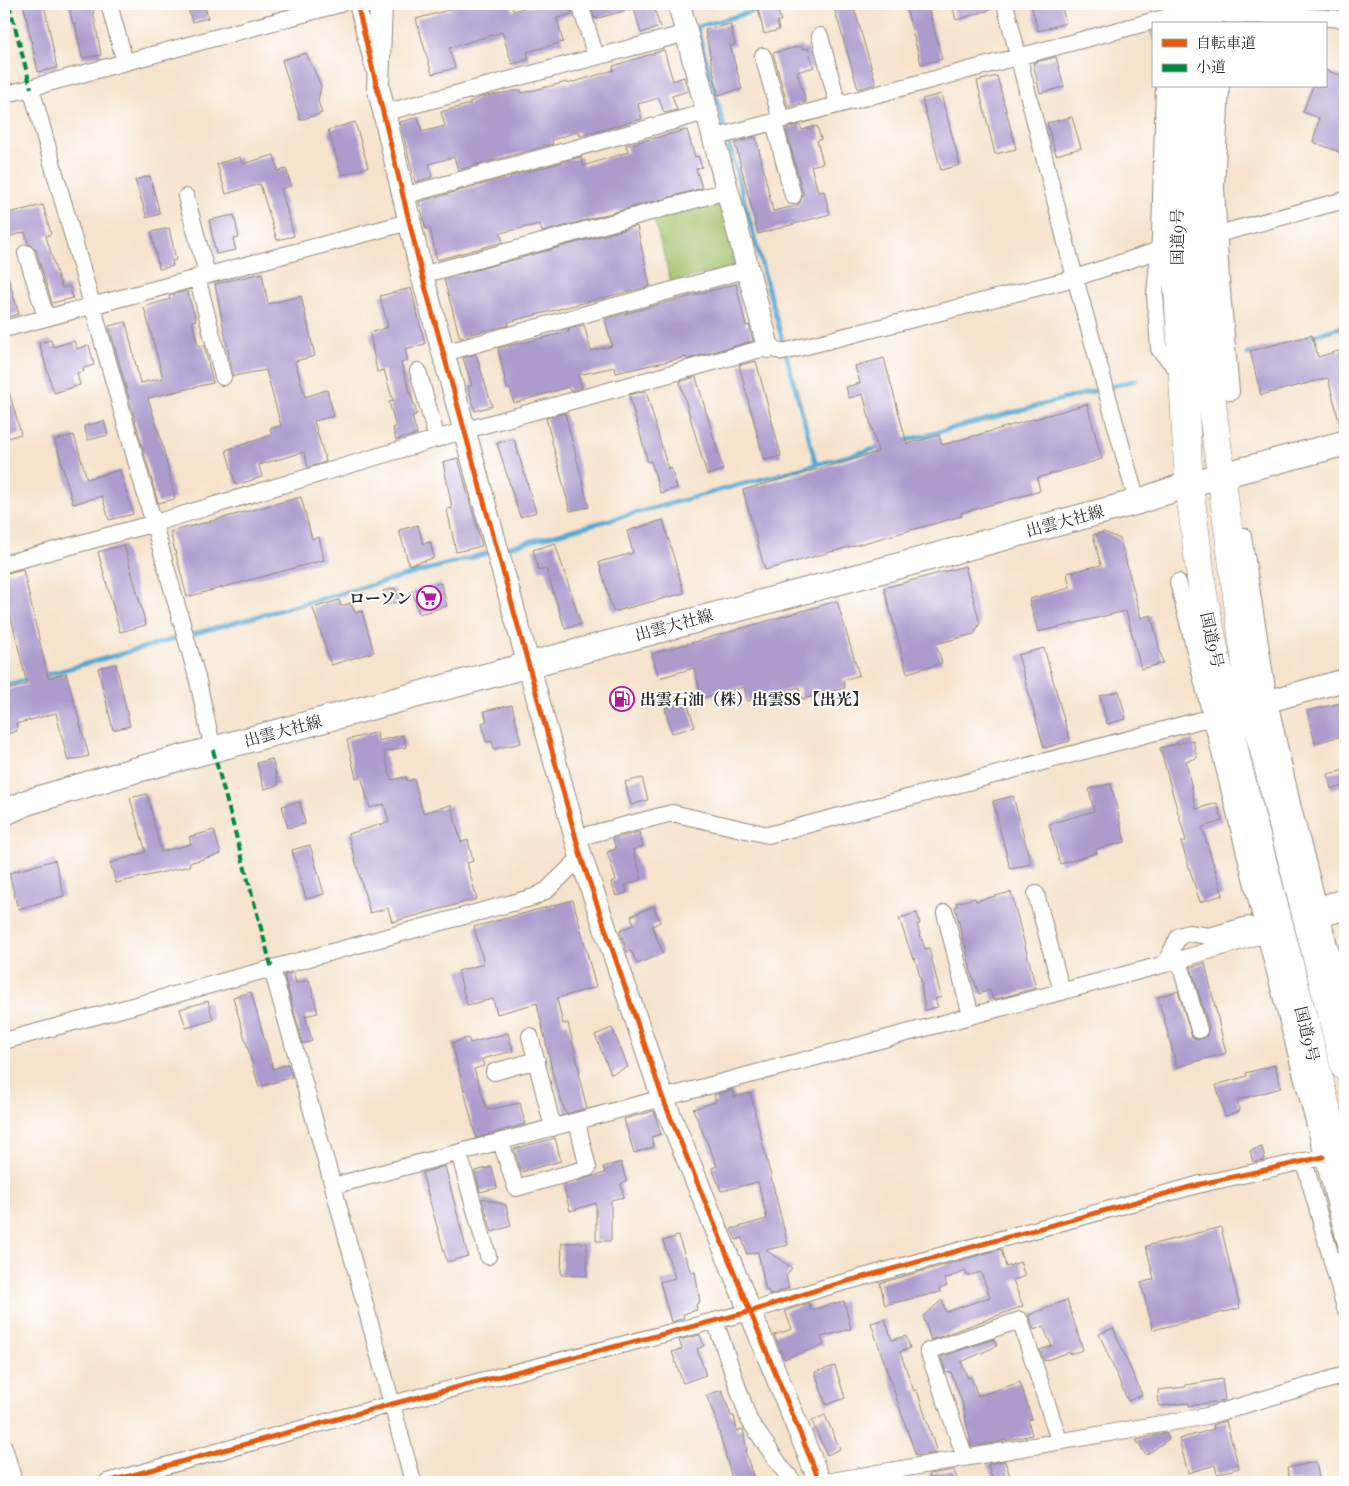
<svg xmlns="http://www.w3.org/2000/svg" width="1349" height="1486" font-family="'IM FELL French Canon','Noto Serif JP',serif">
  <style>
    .green { fill: #a3c169; stroke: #67764a }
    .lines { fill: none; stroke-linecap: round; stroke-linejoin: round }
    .stream { stroke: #54a8d0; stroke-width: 4.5 }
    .building { fill: #ac9cce }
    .street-tunnel { stroke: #cdbeac; stroke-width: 16; stroke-dasharray: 16 8; stroke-linecap: butt }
    .street-casing { stroke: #90877c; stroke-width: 18 }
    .secondary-casing { stroke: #90877c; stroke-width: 24 }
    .primary-casing { stroke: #90877c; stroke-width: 27 }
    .highway-casing { stroke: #90877c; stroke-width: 29 }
    .street { stroke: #fff; stroke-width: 16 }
    .secondary { stroke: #fff; stroke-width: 22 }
    .primary { stroke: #fff; stroke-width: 25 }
    .highway { stroke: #fff; stroke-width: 28 }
    .quiet { stroke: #00873e; stroke-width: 4; stroke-dasharray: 8 4; stroke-linecap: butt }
    .cycleway-casing { stroke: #fff; stroke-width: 8 }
    .cycleway { stroke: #e8590c; stroke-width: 5 }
    .labels { text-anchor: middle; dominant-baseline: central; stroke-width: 4; stroke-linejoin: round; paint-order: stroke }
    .street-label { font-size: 16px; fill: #2b2b2b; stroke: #fff }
    .poi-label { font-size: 16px; font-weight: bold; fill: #2b2b2b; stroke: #fff; text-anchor: end }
  </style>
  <rect width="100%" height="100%" fill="#fff"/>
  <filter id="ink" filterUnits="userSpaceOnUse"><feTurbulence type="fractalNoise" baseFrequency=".02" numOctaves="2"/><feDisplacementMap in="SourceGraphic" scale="10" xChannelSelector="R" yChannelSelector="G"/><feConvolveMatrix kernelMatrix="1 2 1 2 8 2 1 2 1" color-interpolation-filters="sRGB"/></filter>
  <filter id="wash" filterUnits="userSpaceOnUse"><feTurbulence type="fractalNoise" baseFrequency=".0096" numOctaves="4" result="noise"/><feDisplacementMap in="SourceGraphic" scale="20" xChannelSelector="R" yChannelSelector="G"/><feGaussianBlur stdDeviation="1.12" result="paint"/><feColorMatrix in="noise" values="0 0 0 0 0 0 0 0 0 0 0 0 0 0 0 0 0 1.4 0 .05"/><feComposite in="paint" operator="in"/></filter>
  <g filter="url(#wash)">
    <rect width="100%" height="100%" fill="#f5e3cc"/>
    <path class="green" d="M723,200L740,258L734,267L671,282L654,219Z"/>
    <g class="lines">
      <path class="stream" d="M762,9L697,27L816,464
        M1308,337L1345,326
        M1247,354L1255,352
        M900,442L1136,380
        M505,548L881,447
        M189,635L492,552
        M42,676L181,637
        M4,686L32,678"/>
    </g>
    <g id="blocks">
      <path class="building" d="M27,4H44L57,68L38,72L24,7L28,6Z
        M68,4H92L101,55L82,58L75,23L73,24Z
        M187,4H204L208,18L192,22Z
        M450,4H511L513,11L539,4H570L572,14L557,18L563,42L527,52L529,59L512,64L502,32L449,48L455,68L432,74L416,19L452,9Z
        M590,4H653L660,27L641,33L634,8L595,19Z
        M757,4H776L781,21H777L779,30L764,34Z
        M833,4H853L876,84L858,89Z
        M905,4H927L942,59L921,64Z
        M952,4H995L996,8L956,20Z
        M1031,4H1061L1066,23L1038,31Z
        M730,24L735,45L730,46L742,89L718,95L705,30Z
        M802,46V49L808,48L814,67L797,72L806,102L788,107L773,53Z
        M664,50L673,81L684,77L688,91L672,96L677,110L664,113L659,98L638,104L642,119L580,136L579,131L552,140L553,144L458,170L454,157L429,164L432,177L415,182L400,122L418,117L422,132L445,126L441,112L470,104V102L481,97L521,90L522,93L567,82V84L614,70L613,66Z
        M306,53L321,86L318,101L322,113L300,120L282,60Z
        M1056,57L1064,87L1040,93L1033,63Z
        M1325,70L1345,77V154L1313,142L1319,118L1303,112L1313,86H1325Z
        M997,76L1016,149L995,154L977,81Z
        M941,94L960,165L941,170L922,99Z
        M1072,117L1081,148L1056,155L1047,123Z
        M355,122L368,167L342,175L328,130Z
        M800,125L802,130L817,126L821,139L817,141L823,163L811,166L818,192L824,191L830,214L758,234L735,143L756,137L773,211L795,206L800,203L803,194L786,129Z
        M687,130L695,157L698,156L702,167L696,169L702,188L542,232L540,224L500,233L503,242L437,260L430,228L426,229L419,202L581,157L583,166L628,152L626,145Z
        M274,155L278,171L286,169L291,186L281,189L294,236L277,240L260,184L226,194L217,164L240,157L242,164Z
        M150,176L160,214L147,218L135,180Z
        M43,205L51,234L46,236L57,274L62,288L69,286L73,298L52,303L36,250L28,243L25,232L4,238V214Z
        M234,215L239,238L233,239L236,250L216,254L209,220Z
        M637,226L650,286L508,322L509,325L470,334V335L460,338L444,279Z
        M169,228L176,260L172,261L173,266L159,269L151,232Z
        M262,273L268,304L301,296L315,356L295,361L305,397L327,390L334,416L314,421L326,462L308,467L304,452L259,465L262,477L236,485L226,450L272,435L270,429L281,426L266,370L233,376L215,284Z
        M4,274H7L19,314L4,318Z
        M736,284L746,326L749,325L753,341L687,359L686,357L616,373L615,367L578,375L582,388L570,391L568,387L514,403L510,388L507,389L498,348L569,332L568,329L584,325L591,351L612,346L605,319Z
        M411,288L425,344L405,349L408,361L401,363L417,414L412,416L417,434L396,440L393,428L396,427L389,402L393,401L384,370L377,372L370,333L388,327L380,296Z
        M187,291L196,320L192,321L198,346L204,345L213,383L148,398L163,447L175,499L158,503L109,326L126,322L140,383L163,378L144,307L170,299L169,296Z
        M1312,335L1318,357L1345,349V429H1341L1328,378L1261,395L1250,351Z
        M51,340L53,347L74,341L77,349L89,345L94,365L83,368L84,371L77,373L80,385L54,393L39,343Z
        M476,354L492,406L475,411L468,387L472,385L463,358Z
        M884,358L907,444L939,435L942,445L1087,404L1102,459L1037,478L1040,491L961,513L962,516L765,570L743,490L878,452L863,394L849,398L846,387L860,383L855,366Z
        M756,361L781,456L764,460L739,365Z
        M696,377L723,470L707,475L680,382Z
        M4,385H7L21,434L4,439Z
        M646,391L668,469L671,468L677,488L660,493L651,461L648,462L629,395Z
        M565,413L589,507L570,511L546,418Z
        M104,421L108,435L88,440L84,426Z
        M74,435L87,479L120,470L133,514L109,520L102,496L73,504L55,440Z
        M514,439L536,512L520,517L497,443Z
        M458,458L482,546L456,552L447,509L452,508L443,462Z
        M301,497L312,539L319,537L324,560L187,597L170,532Z
        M663,520L684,593L613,612L599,562L633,553L627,531Z
        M418,525L423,544L430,542L434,558L409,565L399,530Z
        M1104,532L1120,539L1141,618L1151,615L1163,663L1141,669L1126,611L1038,632L1029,599L1070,588L1067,573L1101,565L1093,535Z
        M555,543L581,624L565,629L546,569L539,571L533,550Z
        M124,545L146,625L120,632L98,552Z
        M965,566L980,623L974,634L936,644L942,663L907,673L884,588Z
        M23,569L48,678L66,673L89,756L68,761L56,713L16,724L17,731L4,735V691L27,684L4,588V574Z
        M441,583L447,606L419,614L412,591Z
        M395,588L399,601L387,605L383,591Z
        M339,600L341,606L351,603L355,613L362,611L374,652L331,665L313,608Z
        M837,601L859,675L843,680L845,688L802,699L799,687L747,701L744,687L702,698L694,668L659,678L652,654Z
        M1044,648L1070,741L1044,748L1018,655Z
        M116,664L130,726L113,730L98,668Z
        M1119,691L1126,719L1107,724L1100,696Z
        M687,702L695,727L672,733L665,708Z
        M1341,703L1345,721V735L1315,743L1307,711Z
        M512,705L521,743L494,749L492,741L486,742L482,723L487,721L484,711Z
        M377,732L378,741L403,735L406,747L384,752L391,780L406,777L407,781L414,779L423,813L451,805L461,842L468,840L473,861L467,863L477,899L392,922L388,908L370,913L348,834L389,822L384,804L370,808L361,776L356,778L347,740Z
        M1193,740L1197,758L1186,761L1196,809L1217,803L1222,821L1202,827L1223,895L1200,902L1181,842L1186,841L1160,748Z
        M272,759L279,785L264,789L257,763Z
        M1345,770V786L1331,789L1328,774Z
        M642,778L648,800L631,805L625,782Z
        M1111,784L1125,842L1096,849L1097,853L1060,864L1049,824L1094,811L1089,789Z
        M147,794L161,852L191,844L189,837L214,830L221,854L189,863L190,866L116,883L110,863L146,852L130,798Z
        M1013,796L1031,864L1010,869L993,801Z
        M300,802L305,824L288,828L282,806Z
        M639,832L643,846L633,850L642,879L625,885L627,893L616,896L611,882L616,880L607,852L616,849L613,839Z
        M310,845L324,894L306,899L292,850Z
        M55,860L64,896L18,909L9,873Z
        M1011,892L1036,988L993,1000L990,990L979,994L972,975L955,907L957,906L956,903L975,898L976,901Z
        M573,900L596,987L557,998L563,1024L568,1023L580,1073H578L587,1108L566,1114L554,1079L537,1003L497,1014L493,999L467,1005L458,971L484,964L474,927Z
        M654,906L660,922L652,926L663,953L637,964L631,951L627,952L620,930L634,925L631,916Z
        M917,913L920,924L917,925L925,949L929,948L941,997L935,999L938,1007L925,1010L921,985H922L915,958L913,959L899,918Z
        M1205,963L1226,1053L1177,1067L1158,997L1178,991L1192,1037L1197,1040L1206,1037L1209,1027L1191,967Z
        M293,973L296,983L309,980L318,1013L305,1016L312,1041L303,1044L284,975Z
        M251,992L273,1069L288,1064L292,1077L259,1087L233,997Z
        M208,1001L213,1020L186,1028L180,1009Z
        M612,1028L628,1067L611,1074L595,1035Z
        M508,1033L513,1051L482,1059L484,1066L474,1069L487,1110L520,1103L525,1124L476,1138L452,1043L468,1038L470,1043Z
        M1275,1065L1281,1088L1237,1100L1240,1111L1225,1116L1216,1085L1247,1076L1246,1073Z
        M732,1090L734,1097L750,1093L788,1245L766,1250L792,1268L786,1276L789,1288L770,1295L768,1290L766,1291L758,1252L747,1254L742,1238L736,1240L731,1229L767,1219L758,1182L721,1191L712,1168L717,1166L693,1109L716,1102L714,1095Z
        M654,1111L661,1134L651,1137L654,1147L634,1153L624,1119Z
        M555,1138L561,1161L521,1172L514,1149Z
        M1262,1147L1265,1160L1253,1162L1250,1151Z
        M621,1162L626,1181L621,1184L624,1197L611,1200V1241H596V1203L570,1211L563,1185L605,1173L603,1167Z
        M445,1166L468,1256L447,1262L422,1173Z
        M492,1167L497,1188L480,1192L475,1171Z
        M482,1198L506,1205L511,1226L492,1232Z
        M1221,1227L1240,1308L1153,1330L1141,1283L1154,1279L1146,1246Z
        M678,1236L691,1273L695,1272L700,1302L696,1304L697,1310L683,1314L684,1318L671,1322L660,1282L675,1278L663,1241Z
        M562,1243H587V1276L561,1275Z
        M1001,1249L1006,1267L1020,1262L1025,1276L1013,1280L1023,1306L931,1340L923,1316L942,1300L946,1312L990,1297L981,1272L967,1276L966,1271L945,1279L947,1286L939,1289L940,1292L885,1305L880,1283Z
        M1067,1300L1083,1350L1070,1354L1069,1352L1044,1361L1040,1350L1052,1346L1043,1326L1034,1330L1029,1315Z
        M844,1301L851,1329L821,1337L824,1345L784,1359L774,1335L792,1329L785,1311L809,1303L811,1310Z
        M885,1319L892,1340L906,1336L910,1348L900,1352L914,1391L917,1390L937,1453L916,1456L871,1323Z
        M1113,1328L1142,1395L1128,1401L1099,1334Z
        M700,1335L704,1346L697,1349L706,1375L683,1383L672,1352L682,1349L679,1340Z
        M994,1339L997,1346L961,1362L968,1378L971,1377L978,1396L1020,1382L1032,1419L1028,1420L1032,1435L972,1447L962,1402L951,1372L946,1373L941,1357Z
        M835,1366L845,1398L826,1405L815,1372Z
        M1222,1379L1225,1400L1189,1406V1403L1159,1406L1158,1390L1186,1387V1385Z
        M722,1390L731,1416H734L737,1431L743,1429L747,1450L745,1451L755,1482H733L715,1417L706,1395Z
        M825,1415L840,1449L827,1455L812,1421Z
        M1226,1421L1239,1468L1217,1474L1215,1465L1188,1473L1179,1439L1214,1429L1213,1425Z
        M1166,1433L1169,1439L1146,1455L1136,1440Z
        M1005,1461L1012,1482H993L988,1464Z
        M1316,1462L1320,1482H1290L1287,1468Z
        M954,1470L958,1482H931L929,1474Z"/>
    </g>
  </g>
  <g filter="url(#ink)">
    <use href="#blocks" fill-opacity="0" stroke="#90877c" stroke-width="1"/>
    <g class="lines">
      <path class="street-tunnel" d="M1149,33L1153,32"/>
      <defs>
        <path id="street" d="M109,4L125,62
          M357,4L374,69
          M580,4L596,57
          M1005,4L1075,278L1137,502
          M1227,15L1295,16L1345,19
          M820,36L838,105
          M763,56L781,120
          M1164,86L1160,238L1155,294L1159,349L1183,376
          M31,88L197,677L213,750
          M4,95L340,4
          M383,113L687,33
          M774,122L793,196
          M713,138L1168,17
          M403,196L706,112
          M186,197L207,274
          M1218,234L1345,200
          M26,253L46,317
          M422,275L727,191
          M197,277L223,377
          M1221,280L1231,392
          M1204,306L1221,280L1216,187L1221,86
          M4,329L409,222
          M444,353L749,269
          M418,371L437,439
          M1243,536L1269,701L1293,808L1345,1006
          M4,564L155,523L466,430L768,347L783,352L1075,278L1159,250
          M1178,582L1265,934L1345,1241
          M576,838L672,813L768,835L1212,717
          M1036,894L1062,992
          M1330,901L1345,897
          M945,913L971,1016
          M1322,918L1345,912
          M1179,960L1199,1030
          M1165,964L1179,936L1189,933L1209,936L1248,925
          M272,969L333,1186L413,1482
          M530,1036L553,1128
          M4,1041L534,897L547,890L581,857
          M494,1072L537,1060
          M501,1142L516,1188L588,1168L577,1122
          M459,1153L488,1256
          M1304,1161L1345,1308
          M333,1186L1165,964L1265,934
          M715,1321L749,1420L782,1468L794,1482
          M4,1447L14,1482
          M965,1457L928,1351L1020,1320L1059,1440
          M107,1482L392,1404L749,1312L823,1288L1201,1184L1323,1157
          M826,1482L1207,1416L1345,1375"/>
        <path id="secondary" d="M381,4L378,86L422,275L581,857L663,1099L820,1482
          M679,4L768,347
          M1269,701L1345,680"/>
        <path id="primary" d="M4,813L28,802L132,771L1137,502L1189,484L1345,443"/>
        <path id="highway" d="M1185,24L1187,4
          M1208,24L1210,4
          M1180,86L1176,253L1189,484L1203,594L1237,763L1345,1180
          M1203,86L1200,207L1202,308L1214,421L1250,695L1345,1067"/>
      </defs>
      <use href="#street" class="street-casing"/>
      <use href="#secondary" class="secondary-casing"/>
      <use href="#primary" class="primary-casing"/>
      <use href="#highway" class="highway-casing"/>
      <use href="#street" class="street"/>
      <use href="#secondary" class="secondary"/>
      <use href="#primary" class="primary"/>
      <use href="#highway" class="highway"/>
      <path class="quiet" d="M9,4L31,88
        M213,750L272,969"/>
      <defs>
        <path id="cycleway" d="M357,4L422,275L581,857L663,1099L820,1482
          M107,1482L392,1404L749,1312L823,1288L1201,1184L1323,1157"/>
      </defs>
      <use href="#cycleway" class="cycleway-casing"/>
      <use href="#cycleway" class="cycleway"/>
    </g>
  </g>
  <defs>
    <symbol id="supermarket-ring" viewBox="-11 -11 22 22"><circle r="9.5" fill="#fff" stroke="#b5179e" stroke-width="1.5"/><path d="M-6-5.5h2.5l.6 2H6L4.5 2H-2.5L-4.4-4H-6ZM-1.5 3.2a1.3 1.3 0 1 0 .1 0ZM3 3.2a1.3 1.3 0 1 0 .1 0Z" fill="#b5179e"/></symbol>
    <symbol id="fuel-ring" viewBox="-11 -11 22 22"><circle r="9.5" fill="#fff" stroke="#b5179e" stroke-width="1.5"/><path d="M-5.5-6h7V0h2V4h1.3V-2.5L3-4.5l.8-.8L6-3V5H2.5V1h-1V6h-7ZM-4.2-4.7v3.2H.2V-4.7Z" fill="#b5179e"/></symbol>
  </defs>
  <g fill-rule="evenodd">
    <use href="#supermarket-ring" x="415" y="584" width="28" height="28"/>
    <use href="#fuel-ring" x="608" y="685" width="28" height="28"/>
  </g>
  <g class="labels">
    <g class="street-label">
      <text transform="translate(1177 237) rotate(-90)">国道9号</text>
      <text transform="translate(1065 521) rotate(-15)">出雲大社線</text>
      <text transform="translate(674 625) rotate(-15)">出雲大社線</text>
      <text transform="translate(1212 640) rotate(78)">国道9号</text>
      <text transform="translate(283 731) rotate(-15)">出雲大社線</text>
      <text transform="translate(1307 1034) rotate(76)">国道9号</text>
    </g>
    <g class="poi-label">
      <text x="412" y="598">ローソン</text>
      <text x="640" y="699" text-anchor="start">出雲石油（株）出雲SS 【出光】</text>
    </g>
  </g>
  <rect width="1349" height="1486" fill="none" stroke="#fff" stroke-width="20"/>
  <rect x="1152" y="22" width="175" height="65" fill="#ffffff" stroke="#aaaaaa"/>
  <rect x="1162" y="39" width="25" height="8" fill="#e8590c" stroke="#aaaaaa"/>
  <text x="1196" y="48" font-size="15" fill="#2b2b2b">自転車道</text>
  <rect x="1162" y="64" width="25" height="8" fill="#00873e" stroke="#aaaaaa"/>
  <text x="1196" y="72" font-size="15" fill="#2b2b2b">小道</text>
</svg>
